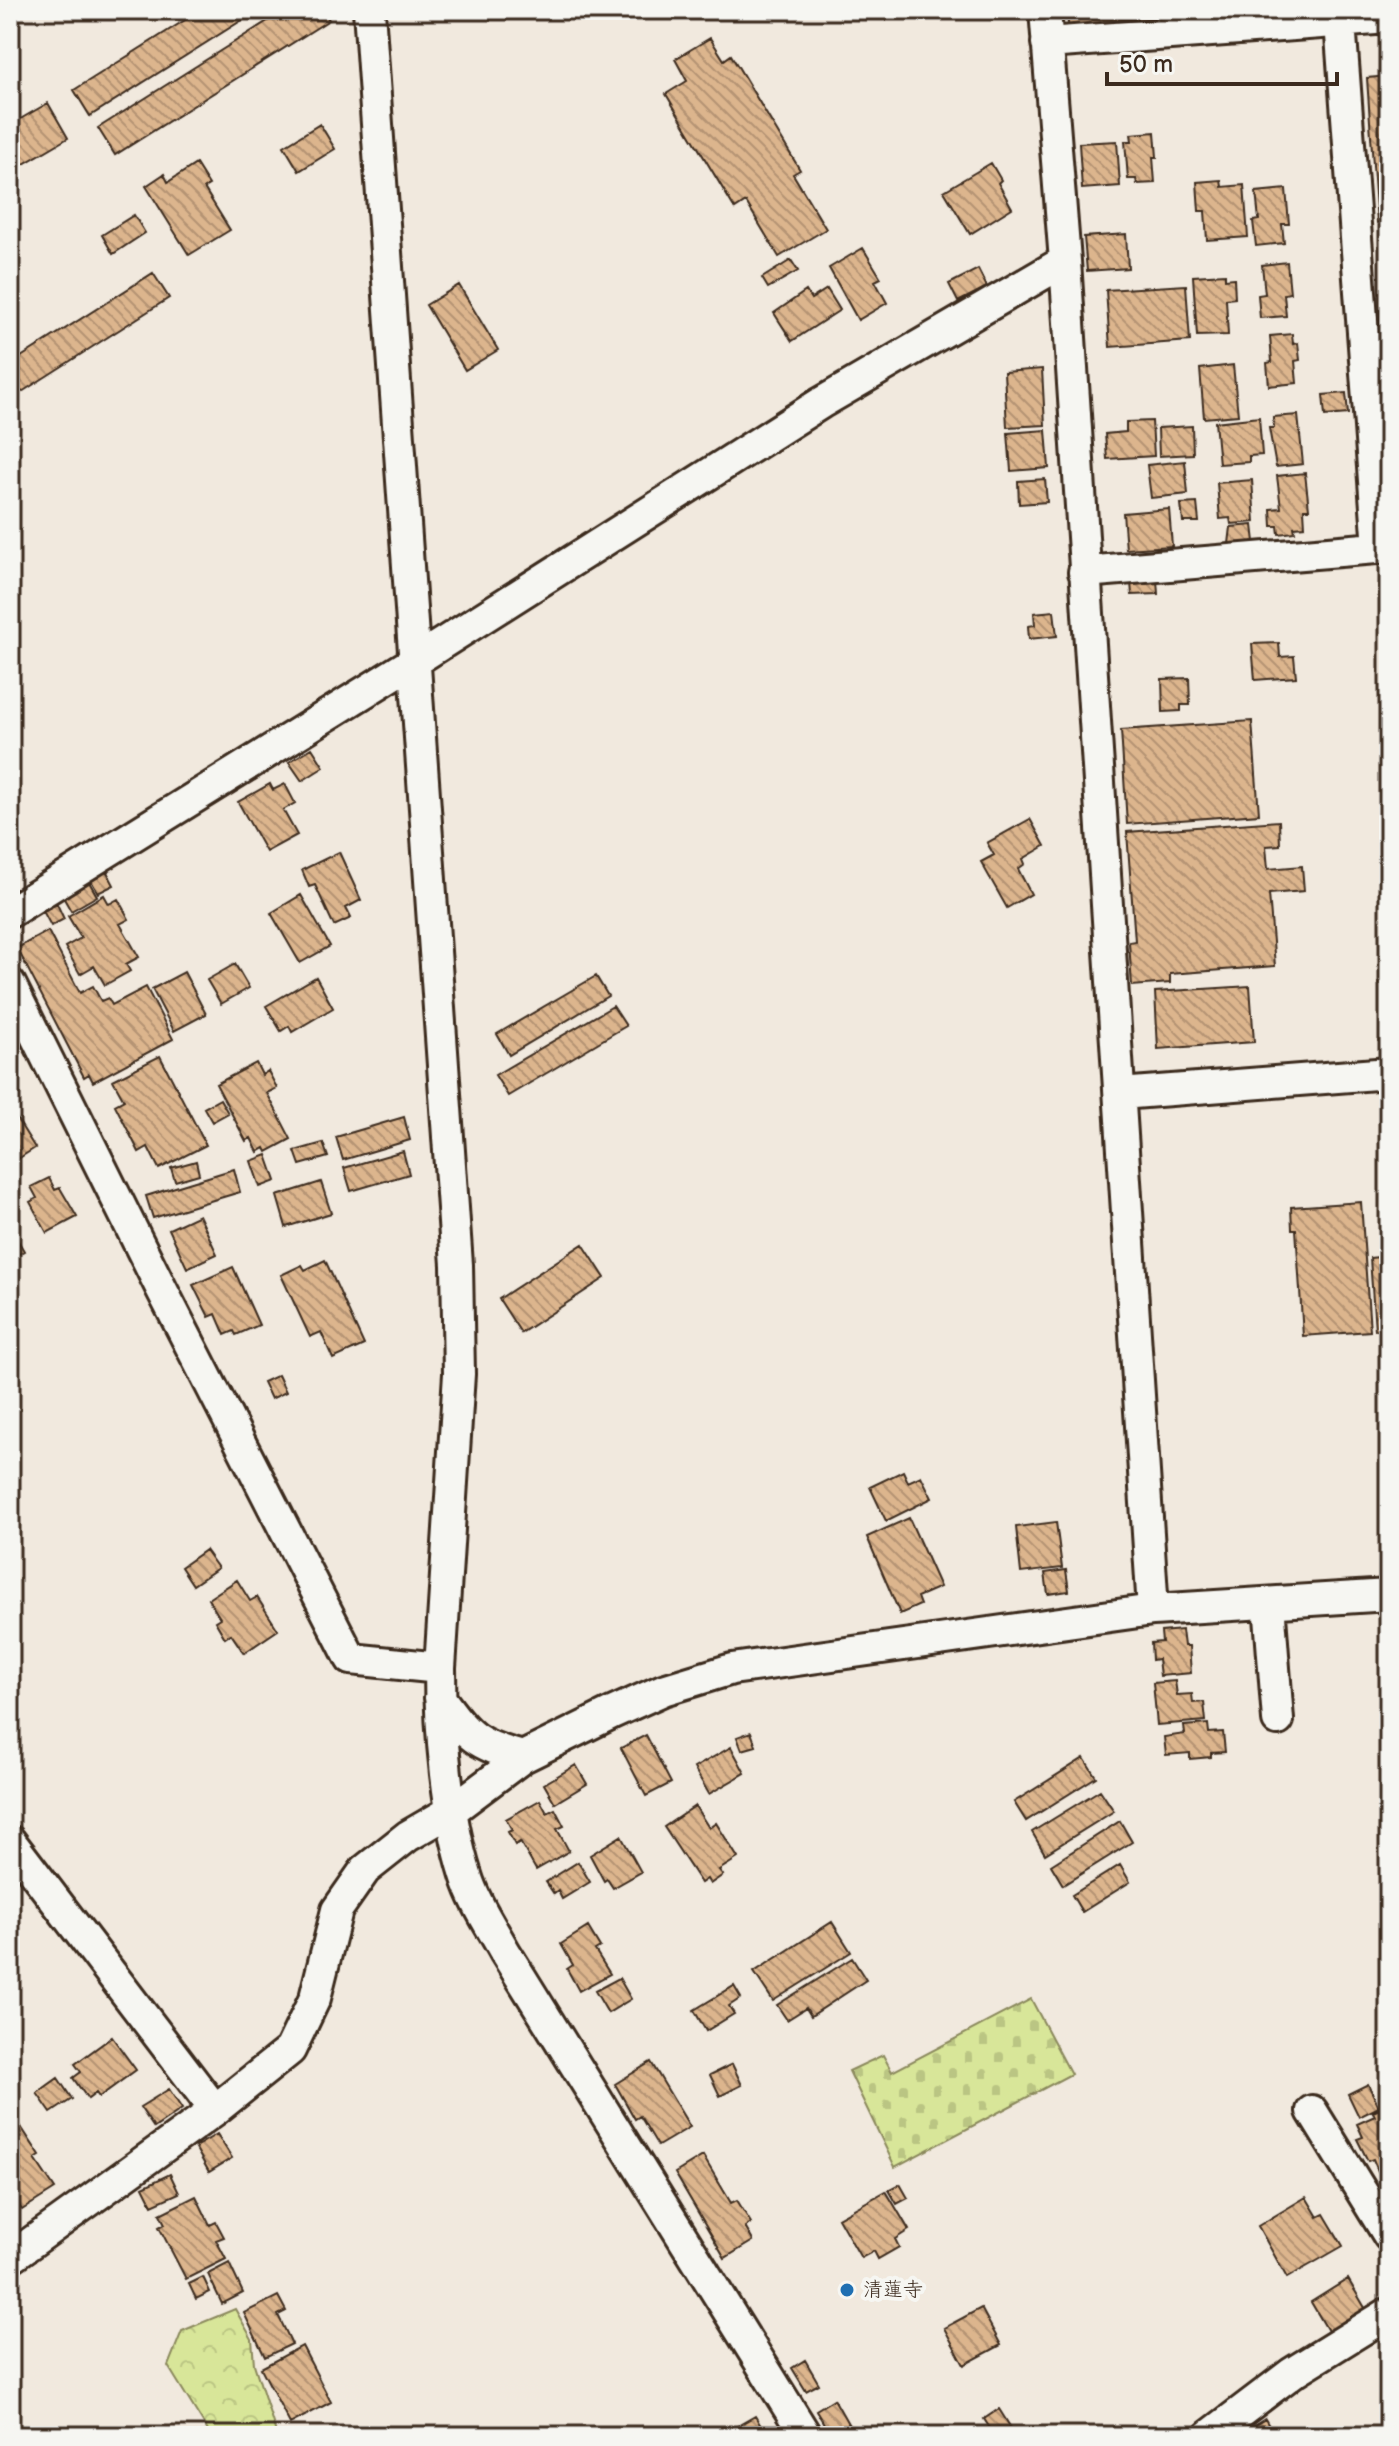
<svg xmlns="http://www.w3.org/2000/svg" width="1399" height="2446" font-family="'Balsamiq Sans','Klee One',sans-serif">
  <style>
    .forest { fill: url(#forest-crowns); stroke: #8a885c; stroke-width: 2 }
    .cemetery { fill: url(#cemetery-stones); stroke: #8a885c; stroke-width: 2 }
    .building { fill: url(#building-back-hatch); stroke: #3b2a1e; stroke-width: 2 }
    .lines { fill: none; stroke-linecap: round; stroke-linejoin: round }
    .minor-casing { stroke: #3b2a1e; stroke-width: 36 }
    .minor { stroke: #f6f6f2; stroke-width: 30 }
    .poi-dot { fill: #1f6fb2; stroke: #f6f6f2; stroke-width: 3 }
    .labels { text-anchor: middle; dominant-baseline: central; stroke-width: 8; stroke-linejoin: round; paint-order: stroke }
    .poi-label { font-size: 20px; fill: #3b2a1e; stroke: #f6f6f2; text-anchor: start }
  </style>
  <defs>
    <pattern id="forest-crowns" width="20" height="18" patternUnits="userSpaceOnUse" patternTransform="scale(2)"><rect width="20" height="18" fill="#d8e699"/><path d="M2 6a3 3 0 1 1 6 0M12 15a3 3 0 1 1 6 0" fill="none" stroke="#bac583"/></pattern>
    <pattern id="cemetery-stones" width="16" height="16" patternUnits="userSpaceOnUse" patternTransform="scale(2)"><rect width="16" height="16" fill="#d8e699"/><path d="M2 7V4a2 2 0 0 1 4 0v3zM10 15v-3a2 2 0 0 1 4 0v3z" fill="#bac583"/></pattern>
    <pattern id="building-back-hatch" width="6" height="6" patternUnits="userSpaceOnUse" patternTransform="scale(2)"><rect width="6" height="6" fill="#dcb58d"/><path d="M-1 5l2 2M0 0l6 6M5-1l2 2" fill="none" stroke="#b49373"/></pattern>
  </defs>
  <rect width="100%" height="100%" fill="#f1e9de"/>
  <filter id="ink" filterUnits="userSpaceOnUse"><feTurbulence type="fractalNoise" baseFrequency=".0125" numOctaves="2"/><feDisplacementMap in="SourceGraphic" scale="16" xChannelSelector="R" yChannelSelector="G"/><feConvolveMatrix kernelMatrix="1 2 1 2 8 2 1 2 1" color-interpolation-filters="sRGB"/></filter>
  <g filter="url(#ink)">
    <path class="forest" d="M235,2309L252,2339L254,2364L277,2436H211L168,2366L182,2331Z"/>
    <path class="cemetery" d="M1031,1999L1071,2074L895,2167L849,2071L883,2055L892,2072Z"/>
    <path class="building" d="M201,10H258L90,116L74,90Z
      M285,10H323L329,20L115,155L98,128Z
      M1067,10H1174L1175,23L1078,30L1068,24Z
      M1183,10H1233L1234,18L1184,22Z
      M710,38L724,60L731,55L800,170L793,174L826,229L779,257L746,202L735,209L666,94L687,81L675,59Z
      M1389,76V222L1377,223L1367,78Z
      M48,103L68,138L15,169L10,160V125Z
      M320,124L335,149L299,171L284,146Z
      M1155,132L1157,157H1153L1155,183L1137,184L1136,179H1128L1125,141H1132L1131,134Z
      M1117,141L1120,186L1082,189L1079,143Z
      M991,163L1001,180L998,183L1012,208L970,234L944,191Z
      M196,164L209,185L204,188L230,230L189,255L146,186L164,174L168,182Z
      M1221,180L1222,187L1244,185L1248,237L1207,240L1205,211H1199L1197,182Z
      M1286,189L1289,224H1282L1284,243L1256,246L1253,221L1259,220L1256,192Z
      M134,215L145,233L113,254L102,235Z
      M1126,234L1128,268L1087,271L1084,237Z
      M863,248L881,278L875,281L887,303L858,320L829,268Z
      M791,260L798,271L768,288L762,278Z
      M1287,262L1290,293L1284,294L1286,316L1260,318L1258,295L1265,294L1262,265Z
      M978,269L987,287L958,302L949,284Z
      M153,273L169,298L14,397L10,391V364Z
      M1225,274V279L1234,278L1235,298L1226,299L1228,335L1197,336L1193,276Z
      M459,285L498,350L465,370L426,305Z
      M1186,285L1190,341L1110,347L1106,290Z
      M827,289L840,310L792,341L774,313L806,291L811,299Z
      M1292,334L1293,344L1298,343L1300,360L1295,361L1297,383L1269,386L1267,363L1272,362L1270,336Z
      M1233,365L1238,415L1204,418L1200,369Z
      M1042,369L1045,425L1007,427L1004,372Z
      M1346,393L1348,414L1325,416L1323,395Z
      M1298,415L1303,464L1276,467L1269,428H1274L1273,417Z
      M1259,417L1262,455L1249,456V462L1219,464L1215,422Z
      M1152,421L1154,456L1107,459L1105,434L1126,432V422Z
      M1192,426L1193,454L1159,456L1158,428Z
      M1046,430L1049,468L1011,471L1008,433Z
      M1185,461L1188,494L1151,498L1147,465Z
      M1305,473L1309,509H1304L1305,526L1294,527L1295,532L1279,534L1278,526H1272L1271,509L1281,508L1277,476Z
      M1045,479L1047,502L1019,504L1018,481Z
      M1252,480L1255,522L1231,524L1230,518L1220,519L1217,483Z
      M1197,503L1199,522H1183L1181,504Z
      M1169,509L1172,546L1126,549L1123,513Z
      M1253,525L1255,542L1229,544L1231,527Z
      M1157,580L1158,594L1132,595L1131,582Z
      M1054,611L1057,636L1029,639L1028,626L1035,625L1034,613Z
      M1279,643L1280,657L1294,656L1296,677L1255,680L1252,644Z
      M1189,678L1190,705H1181V711L1163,712L1162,679Z
      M1252,721L1259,814L1127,824L1121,730Z
      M312,748L324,767L302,781L289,762Z
      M270,784L273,790L285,784L295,803L283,810L297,835L266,852L238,802Z
      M1030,819L1045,846L1023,859L1025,864L1018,869L1031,894L1007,908L981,862L994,855L987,843Z
      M1279,821L1280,845L1266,846L1268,869L1302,866L1304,891L1269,894L1275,966L1170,974V983L1132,986L1129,942L1135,941L1127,832Z
      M339,852L361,900L346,908L351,918L334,926L315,885L309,887L302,870Z
      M104,866L114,885L98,893L88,875Z
      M88,880L97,896L71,911L62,895Z
      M104,895L109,904L118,899L129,919L120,924L139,957L126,964L130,971L105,985L94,966L80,974L65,947L81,938L68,916Z
      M301,895L330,946L300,963L271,913Z
      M57,904L64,919L51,926L43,911Z
      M48,931L80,993L93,986L101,1001L108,998L112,1005L146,987L173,1039L93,1082L89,1074L84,1077L17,948Z
      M235,964L249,988L221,1004L207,980Z
      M184,972L206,1014L174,1031L152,989Z
      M596,976L608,996L509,1055L497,1034Z
      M316,977L333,1008L292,1032L289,1026L281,1031L266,1006Z
      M1250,986L1254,1042L1158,1049L1155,992Z
      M613,1006L626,1026L508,1096L495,1075Z
      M160,1056L206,1145L159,1169L148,1147L139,1152L115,1105L124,1100L113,1080Z
      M256,1063L262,1075L268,1071L277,1088L267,1093L291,1139L267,1152L265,1148L258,1152L251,1138L246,1141L216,1084Z
      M220,1099L228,1113L212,1122L204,1108Z
      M12,1111L35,1148L10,1164V1113Z
      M404,1117L410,1140L343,1160L336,1137Z
      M323,1143L328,1157L300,1165L295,1151Z
      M403,1151L409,1174L351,1191L344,1168Z
      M267,1155L276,1181L260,1187L251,1161Z
      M196,1161L199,1174L175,1181L171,1168Z
      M234,1169L240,1192L153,1218L146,1196Z
      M49,1178L55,1190L60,1188L77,1217L47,1233L30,1202L37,1198L31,1187Z
      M321,1182L331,1213L286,1227L277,1196Z
      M1361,1202L1370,1331L1303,1336L1296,1229H1292L1291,1207Z
      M199,1215L217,1254L187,1268L169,1229Z
      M10,1227L24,1251L10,1259Z
      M583,1244L605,1278L521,1333L499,1299Z
      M1389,1256V1329L1375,1330L1370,1258Z
      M325,1260L364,1345L333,1359L321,1332L310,1337L281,1275L302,1265L305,1270Z
      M233,1267L259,1325L236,1335L234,1331L225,1335L216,1314L209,1317L193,1285Z
      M278,1375L286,1392L271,1399L263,1382Z
      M903,1471L908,1482L921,1476L932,1498L886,1521L870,1487Z
      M909,1518L940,1587L917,1597L920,1605L900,1614L867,1537Z
      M1056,1522L1062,1568L1021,1573L1016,1527Z
      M205,1550L218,1568L193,1585L181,1567Z
      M1066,1570L1069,1591L1048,1594L1045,1573Z
      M237,1580L250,1601L257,1597L278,1630L244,1653L231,1634L225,1638L215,1621L220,1618L208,1599Z
      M1182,1630L1184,1646H1189L1191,1673L1160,1676L1158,1659L1152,1660L1151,1643L1162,1642L1161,1632Z
      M1175,1681L1177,1695L1192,1694L1193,1703L1204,1702L1206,1721L1157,1725L1153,1683Z
      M1208,1724L1209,1733L1223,1732L1225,1752L1211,1753V1757L1190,1759V1753L1166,1755L1164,1737L1185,1734L1184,1726Z
      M751,1732L756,1746L742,1750L737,1737Z
      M646,1735L671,1783L646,1796L621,1748Z
      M731,1747L745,1773L709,1794L694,1768Z
      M1084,1758L1096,1777L1026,1821L1014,1802Z
      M576,1765L587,1784L555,1803L544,1784Z
      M1100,1790L1114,1811L1045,1854L1032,1832Z
      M540,1800L547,1813L555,1809L564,1826L557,1829L569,1851L536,1870L520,1842L515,1845L508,1832L512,1830L506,1819Z
      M695,1806L709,1828L716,1823L738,1858L719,1870L723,1875L710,1884L707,1879L701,1883L664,1827Z
      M1120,1821L1132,1842L1063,1885L1051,1865Z
      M621,1836L641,1872L613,1888L607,1879L604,1881L590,1855Z
      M578,1862L590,1882L562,1899L558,1891L554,1894L546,1882Z
      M1120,1865L1130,1882L1082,1912L1072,1895Z
      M832,1922L851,1952L773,2001L754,1972Z
      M588,1927L600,1947L595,1950L610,1974L579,1991L567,1969L573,1965L561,1944Z
      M852,1958L866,1980L811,2016L806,2008L787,2020L777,2005Z
      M619,1978L631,1999L608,2013L595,1991Z
      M734,1986L741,1998L729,2006L734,2014L706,2031L694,2010Z
      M112,2037L136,2070L99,2097L96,2093L88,2099L73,2078L81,2072L75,2064Z
      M651,2062L690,2127L658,2146L640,2116L635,2119L615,2084Z
      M732,2064L742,2085L720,2096L710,2075Z
      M58,2078L72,2099L51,2113L37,2093Z
      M1368,2084L1379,2107L1359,2117L1348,2094Z
      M169,2089L182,2109L154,2128L140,2107Z
      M1389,2105V2166L1378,2171L1373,2159L1368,2161L1357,2139L1363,2137L1357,2124L1375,2116L1373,2112Z
      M14,2116L40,2156L35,2159L55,2189L22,2210L10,2192V2119Z
      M217,2134L232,2158L209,2172L195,2147Z
      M703,2156L731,2203L737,2200L751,2223L745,2227L753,2241L725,2258L675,2173Z
      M170,2174L179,2193L152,2205L143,2187Z
      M900,2184L908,2198L897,2204L889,2190Z
      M886,2191L909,2230L895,2239L899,2247L878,2259L874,2251L861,2258L838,2218Z
      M196,2196L210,2225L216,2222L224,2237L216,2240L226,2259L186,2279L159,2227L165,2224L160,2214Z
      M1306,2197L1318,2217L1324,2214L1343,2246L1287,2278L1258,2226Z
      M229,2263L243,2293L222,2304L208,2274Z
      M203,2277L210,2292L196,2299L189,2284Z
      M1348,2279L1368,2313L1331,2336L1311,2302Z
      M278,2296L286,2311L278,2315L292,2344L265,2357L244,2313Z
      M981,2308L1001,2345L964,2365L944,2328Z
      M302,2346L331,2402L290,2424L261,2368Z
      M805,2360L819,2384L806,2391L792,2368Z
      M834,2399L855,2436H831L816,2410Z
      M999,2409L1016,2436H995L984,2419Z
      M755,2416L767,2436H720Z
      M1265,2419L1275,2436H1243L1241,2434Z"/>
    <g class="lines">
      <defs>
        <path id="minor" d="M369,10L457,1265L459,1374L440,1668C440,1732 447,1815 466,1875C474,1902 492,1928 505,1952L806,2436
          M1045,10L1065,261L1153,1610
          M1340,22L1379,548
          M1047,43L1389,18
          M1084,572L1389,547
          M10,912L413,662L821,403L1065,261
          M10,984L162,1290L351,1659L440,1668
          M1120,1094L1389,1073
          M1269,1603L1278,1720
          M440,1698C468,1737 476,1745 523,1757
          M10,1841L215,2110
          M1312,2111L1389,2236
          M10,2258L215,2110L290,2050L315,1998L337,1910L365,1870L408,1836L451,1811L523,1757L612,1713L663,1690L732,1669L1153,1610L1389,1595
          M1209,2436L1292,2373L1389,2313"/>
      </defs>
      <use href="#minor" class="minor-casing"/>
      <use href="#minor" class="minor"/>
    </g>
  </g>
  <circle class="poi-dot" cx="847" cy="2290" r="8"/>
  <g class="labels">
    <g class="poi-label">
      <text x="863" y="2290">清蓮寺</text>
    </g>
  </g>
  <rect width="1399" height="2446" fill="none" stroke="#f6f6f2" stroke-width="40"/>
  <rect x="20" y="20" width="1359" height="2406" fill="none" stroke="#3b2a1e" stroke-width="3" filter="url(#ink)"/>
  <path d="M1107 72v12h230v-12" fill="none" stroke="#3b2a1e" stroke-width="4"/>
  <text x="1119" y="72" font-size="24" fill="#3b2a1e" stroke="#f6f6f2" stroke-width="6" paint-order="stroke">50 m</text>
</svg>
